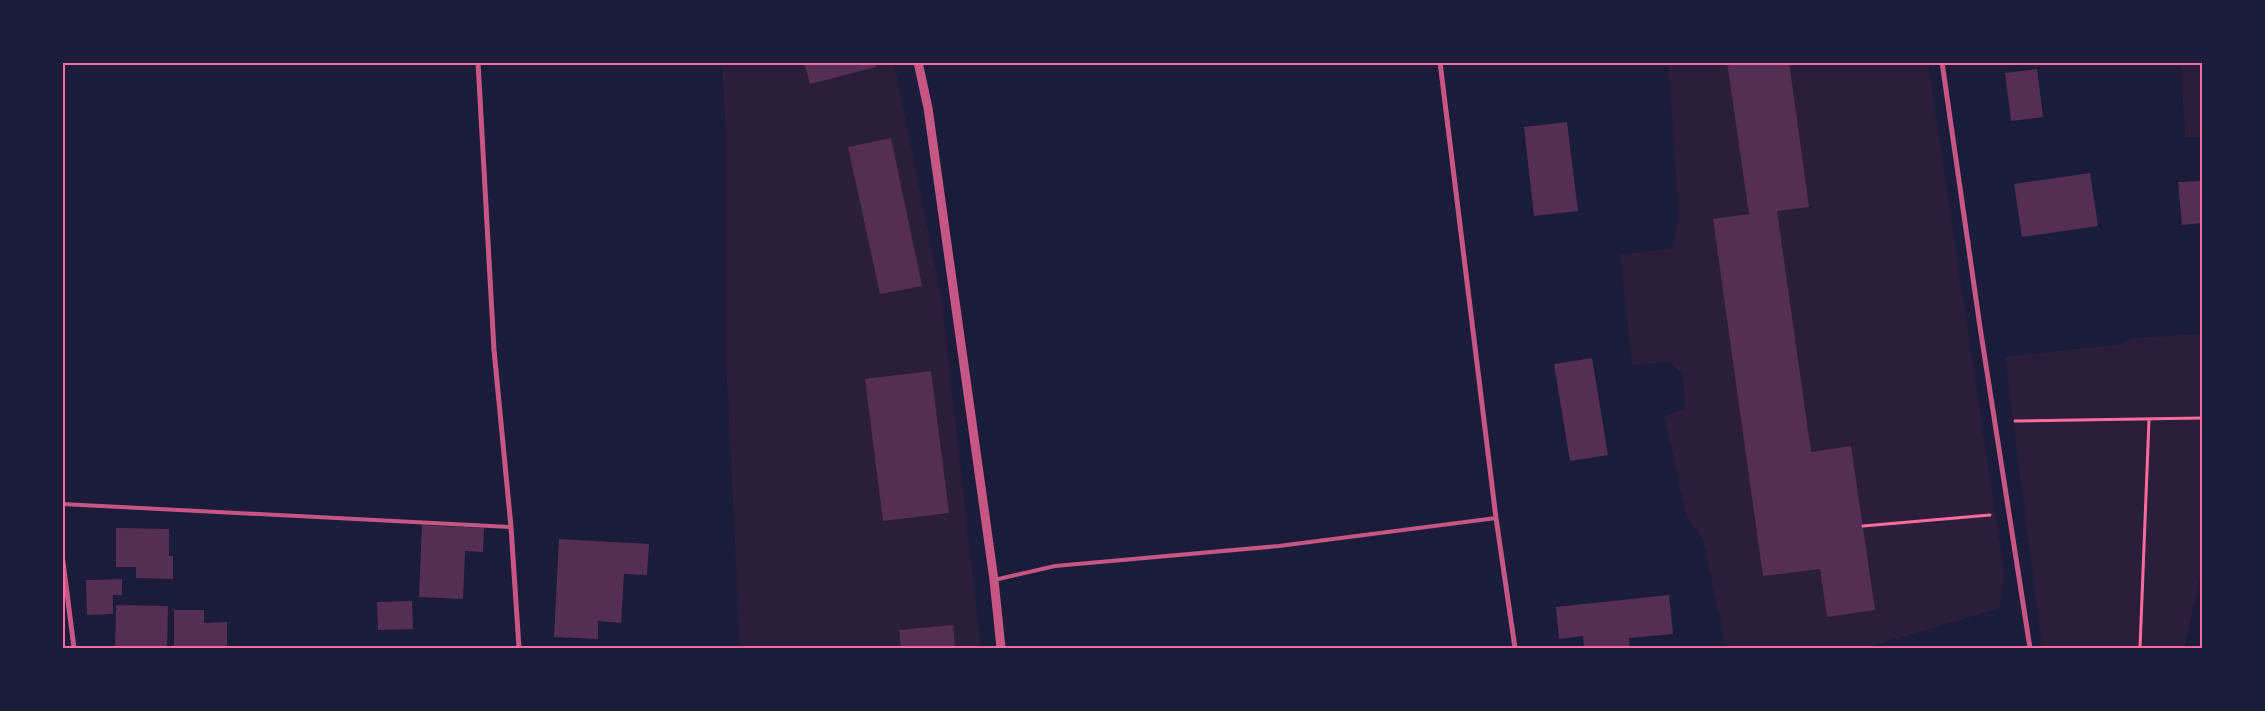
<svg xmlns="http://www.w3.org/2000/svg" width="2265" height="711" font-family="'DejaVu Sans',sans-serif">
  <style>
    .green { fill: #2a1e3b }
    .building { fill: #542f53 }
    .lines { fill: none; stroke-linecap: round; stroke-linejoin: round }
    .path { stroke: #ff6b9d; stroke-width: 3 }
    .service { stroke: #c65784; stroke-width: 4 }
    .minor { stroke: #c65784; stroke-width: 5 }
    .tertiary { stroke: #c65784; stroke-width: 9 }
    .neatline { fill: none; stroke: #ff6b9d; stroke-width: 2 }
  </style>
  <rect width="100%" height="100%" fill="#1b1b3a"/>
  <path class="green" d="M722,63H894L941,296L981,648H740L726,359V138Z
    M1668,63H1928L2004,572L2000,608L1865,648H1726L1703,539L1687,518L1664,416L1685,409L1683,375L1670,362L1632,365L1620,255L1673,248L1679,217Z
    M2181,63H2202V137H2185Z
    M2202,334V570L2184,648H2042L2005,357L2123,344L2134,338Z"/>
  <path class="building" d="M804,62H875L876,67L810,84Z
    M1727,62H1789L1809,207L1777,211L1811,452L1851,446L1875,610L1827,617L1820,569L1763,576L1713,219L1749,214Z
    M2037,69L2043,117L2011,121L2005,73Z
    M1567,122L1578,211L1534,216L1524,127Z
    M891,138L922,286L880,294L848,147Z
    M2090,173L2098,226L2022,237L2014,184Z
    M2202,181V223L2182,225L2178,182Z
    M1592,358L1608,455L1570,461L1554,364Z
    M931,371L949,513L883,521L865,379Z
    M422,525L484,528L483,552L465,551L463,599L419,597Z
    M116,528L169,529V556H173V579L136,578V567H116Z
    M559,539L649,544L647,575L624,574L621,623L598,621V639L554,637Z
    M122,579V595H113V614L87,615L86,580Z
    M1669,595L1673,634L1629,638L1630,648H1584L1583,636L1559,639L1556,607Z
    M412,601L413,629L378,630L377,602Z
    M116,605L168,606L167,648H115Z
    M174,610H204V623L227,622V648H174Z
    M953,625L955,648H901L899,630Z"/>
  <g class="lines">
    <path class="path" d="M2015,421L2202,418
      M1863,526L1990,515
      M2140,648L2149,420"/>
    <path class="service" d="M62,504L511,527
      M994,580L1055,566L1279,546L1496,518"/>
    <path class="minor" d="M478,62L494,350L511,527L519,648
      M1440,62L1496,518L1515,648
      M1942,62L1980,327L2030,648
      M62,554L74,648"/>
    <path class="tertiary" d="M918,62L928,108L994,580L1001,648"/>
  </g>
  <rect width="2265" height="711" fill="none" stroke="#1b1b3a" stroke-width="128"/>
  <rect x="64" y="64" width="2137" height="583" class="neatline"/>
</svg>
